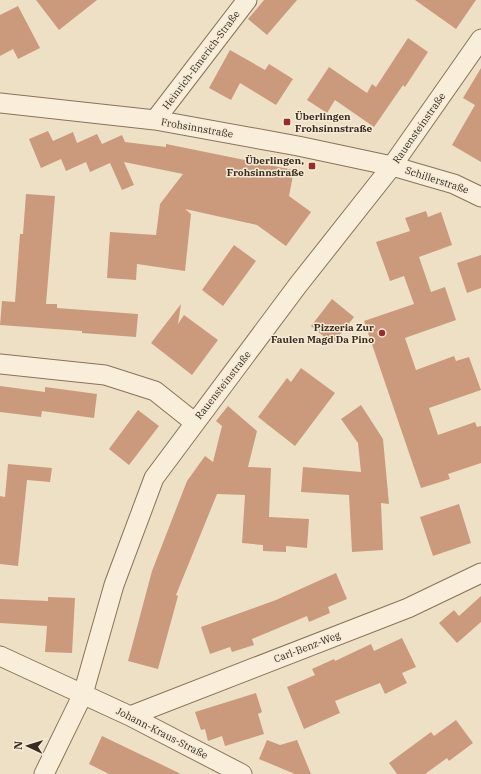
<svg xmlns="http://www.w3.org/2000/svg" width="481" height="774" font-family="'IBM Plex Serif',serif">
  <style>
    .building { fill: #cb9a7c }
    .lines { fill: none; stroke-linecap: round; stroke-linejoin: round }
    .minor-casing { stroke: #89725b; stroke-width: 21 }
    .minor { stroke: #f8eed9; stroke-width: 19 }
    .poi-dot { fill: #972c30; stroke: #f5ebd5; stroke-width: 1.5 }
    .labels { text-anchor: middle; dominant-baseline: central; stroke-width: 3; stroke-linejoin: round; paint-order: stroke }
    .street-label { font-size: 10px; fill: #392b1f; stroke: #f5ebd5 }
    .poi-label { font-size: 10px; font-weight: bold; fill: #392b1f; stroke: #f5ebd5; text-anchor: end }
  </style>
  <rect width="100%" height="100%" fill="#eee0c5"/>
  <path class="building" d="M36,0H97L59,30Z
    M264,0H297L267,35L248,19Z
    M415,0H476L456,29Z
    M18,6L40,48L18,59L13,49L0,56V15Z
    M408,38L428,52L405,87L403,85L374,127L335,100L327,113L307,100L329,67L367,93L372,84L376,87Z
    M230,50L265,70L269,64L293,79L276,105L240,83L231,100L209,88Z
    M481,68V162L452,145L475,105L463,98Z
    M48,131L53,141L73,132L77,143L97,134L102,144L122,135L125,142L166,147V144L294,170L289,196L311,212L286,246L257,225L185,209L191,214L185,271L137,264L136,280L107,278L110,232L156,235L160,204L183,174L124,162L134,185L122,190L110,163L90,172L86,162L66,171L61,159L41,168L29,139Z
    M26,194L55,196L46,304H57V308L138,314L136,337L82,333V331L0,325L2,301L15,302L20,234H23Z
    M426,211L428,217L441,212L452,245L419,257L431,292L445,287L456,320L405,338L416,370L454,356L456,361L469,357L481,390L429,408L438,435L475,422L477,427L481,426V463L448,474L450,479L421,488L364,321L414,304L404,276L390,281L376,242L410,231L405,218Z
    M234,245L256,261L223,306L202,290Z
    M481,255V288L467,293L457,263Z
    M332,299L354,317L333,344L311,326Z
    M181,304L178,324L184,315L218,340L192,375L151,343Z
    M301,368L335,393L295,446L258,417L287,378L291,382Z
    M0,386L45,392V387L97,394L94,418L42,411L41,417L0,412Z
    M361,405L383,439L389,504L381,503L383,550L352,552L349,495L301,492L303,467L361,472L358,443L341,419Z
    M228,406L257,431L248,467L271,468L269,517L309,519L307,548L286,546V552L263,551V545L242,543L245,495L217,494L176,595L178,596L158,669L128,661L152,571L187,481L205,456L213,462L222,426L216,421Z
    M138,410L159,426L129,465L109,449Z
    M8,464L52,468L50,482L27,480L18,566L0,564V496L5,497Z
    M459,504L471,543L433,556L420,517Z
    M336,573L347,599L328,607L330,613L309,622L307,616L252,639L254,645L232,652L230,647L210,654L201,627L276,600Z
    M481,596V622L457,643L439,623L454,610L459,616Z
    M48,597L75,598L72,653L45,652L47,626L0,623V599L48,601Z
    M402,638L416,667L402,673L407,683L385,694L380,683L335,701L340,713L304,729L287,687L315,675L312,669L334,659L335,661L371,644L374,651Z
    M256,693L262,712L258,714L264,734L225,746L222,736L208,741L205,729L201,730L195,712Z
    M456,720L473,743L449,761L447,758L425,774H397L389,763L431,732L434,736Z
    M102,736L150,759L181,774H109L89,764Z
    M267,740L280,745L297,740L311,774H295L259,759Z"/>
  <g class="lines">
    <defs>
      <path id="minor" d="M0,103L155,120L298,146L392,166L454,184L481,197
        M155,120L247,0
        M0,364L105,375L155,391L194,422
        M0,656L130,716L242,774
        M130,716L408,608L481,573
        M44,774L83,694L114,585L154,478L298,285L392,166L481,39"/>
    </defs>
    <use href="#minor" class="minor-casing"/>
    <use href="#minor" class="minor"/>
  </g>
  <g class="poi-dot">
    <rect x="283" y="118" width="8" height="8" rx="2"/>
    <rect x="308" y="162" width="8" height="8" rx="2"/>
    <circle cx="382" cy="333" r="4"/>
  </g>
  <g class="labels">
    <g class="street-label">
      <text transform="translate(201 60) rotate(-53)">Heinrich-Emerich-Straße</text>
      <text transform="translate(197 128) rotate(10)">Frohsinnstraße</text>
      <text transform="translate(419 128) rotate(-55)">Rauensteinstraße</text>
      <text transform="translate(437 180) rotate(18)">Schillerstraße</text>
      <text transform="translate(223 385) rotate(-52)">Rauensteinstraße</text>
      <text transform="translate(307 647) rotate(-21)">Carl-Benz-Weg</text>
      <text transform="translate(162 733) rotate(27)">Johann-Kraus-Straße</text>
    </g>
    <g class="poi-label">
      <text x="295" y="116" text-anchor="start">Überlingen<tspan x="295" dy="12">Frohsinnstraße</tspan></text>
      <text x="304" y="160">Überlingen,<tspan x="304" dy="12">Frohsinnstraße</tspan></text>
      <text x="374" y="327">Pizzeria Zur<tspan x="374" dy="12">Faulen Magd Da Pino</tspan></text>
    </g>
  </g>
  <g transform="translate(28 746) rotate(274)" stroke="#f5ebd5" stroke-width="3" paint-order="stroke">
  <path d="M0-3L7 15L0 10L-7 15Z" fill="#392b1f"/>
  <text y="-6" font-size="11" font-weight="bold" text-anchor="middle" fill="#392b1f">N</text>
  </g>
</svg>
